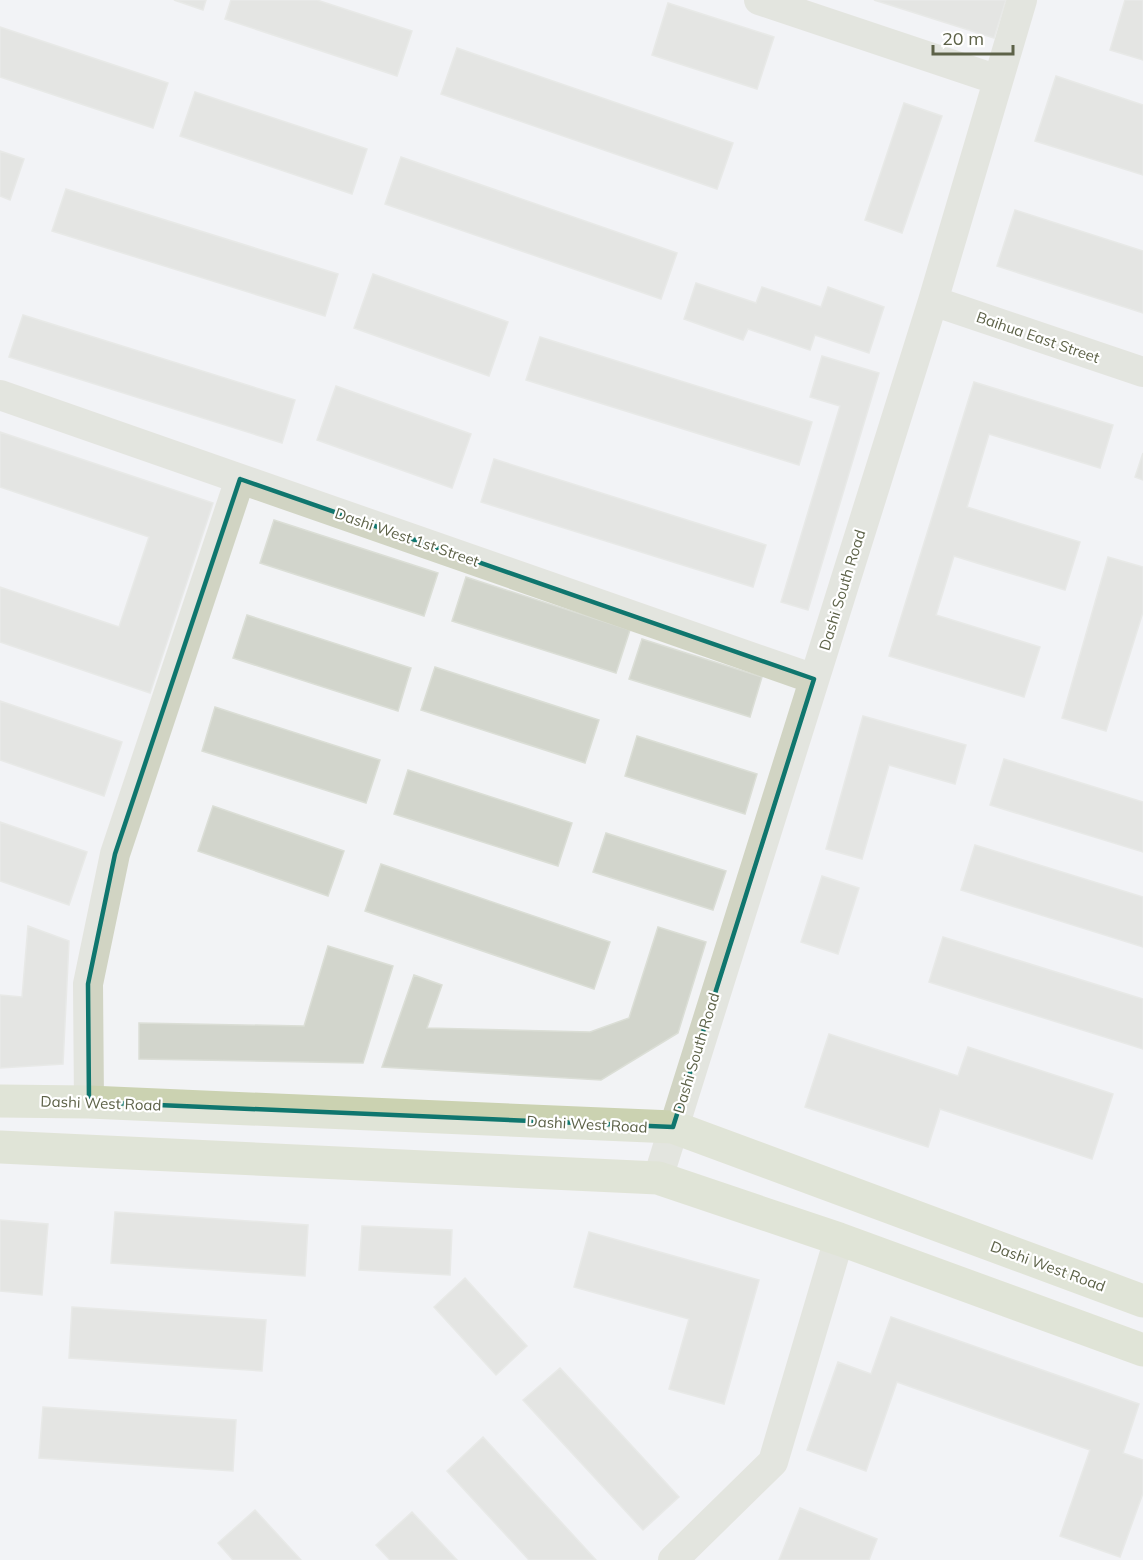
<svg xmlns="http://www.w3.org/2000/svg" width="1143" height="1560" font-family="Mulish,sans-serif">
  <style>
    .building { fill: #d2d5cc; stroke: #dbded6; stroke-width: 1.5 }
    .lines { fill: none; stroke-linecap: round; stroke-linejoin: round }
    .minor { stroke: #d1d4c3; stroke-width: 30 }
    .primary { stroke: #cbd2b1; stroke-width: 33 }
    .marked { fill: none; stroke: #0f766e; stroke-width: 4.5; stroke-linejoin: round }
    .labels { text-anchor: middle; dominant-baseline: central; stroke-width: 4.5; stroke-linejoin: round; paint-order: stroke }
    .street-label { font-size: 15px; fill: #5d6248; stroke: #fff }
  </style>
  <rect width="100%" height="100%" fill="#f2f3f5"/>
  <path class="building" d="M174,0H206L203,10Z
    M231,0H317L412,31L397,76L225,19Z
    M874,0H1006L994,38Z
    M1125,0H1143V60L1110,50Z
    M668,3L774,37L757,89L652,55Z
    M0,27L168,83L153,128L0,77Z
    M457,48L733,143L717,189L441,94Z
    M1056,76L1143,105V175L1035,141Z
    M195,92L367,149L352,194L180,136Z
    M904,103L942,116L902,233L865,220Z
    M0,151L24,159L10,200L0,196Z
    M401,157L677,253L661,299L385,204Z
    M66,189L338,274L325,316L52,231Z
    M1015,210L1143,251V313L997,266Z
    M373,274L508,322L489,376L354,328Z
    M696,283L756,303L762,287L821,307L828,287L884,307L869,353L815,335L810,350L748,329L743,340L684,319Z
    M23,315L295,400L282,443L9,357Z
    M540,337L812,422L799,465L526,380Z
    M822,356L879,373L808,610L781,602L840,406L810,397Z
    M974,382L1113,425L1100,468L989,434L967,507L1080,542L1065,590L954,556L936,615L1040,647L1024,697L889,656Z
    M336,386L471,434L452,488L317,440Z
    M0,432L213,503L150,693L0,642V587L119,627L149,537L0,487Z
    M1143,453V480L1135,477Z
    M494,459L766,545L753,587L481,502Z
    M274,520L438,573L424,616L260,563Z
    M1108,557L1143,567V612L1106,731L1062,718Z
    M466,577L630,630L616,673L452,621Z
    M247,615L411,668L398,711L233,658Z
    M642,639L762,677L750,717L629,679Z
    M435,667L599,720L585,763L421,710Z
    M0,701L122,742L104,796L0,760Z
    M215,707L380,760L366,803L202,751Z
    M863,716L966,745L955,784L889,765L862,859L826,849Z
    M637,736L757,774L745,814L625,776Z
    M1004,759L1143,802V852L990,805Z
    M408,770L572,823L558,866L394,814Z
    M213,806L344,851L328,896L198,851Z
    M0,822L87,852L69,905L0,881Z
    M606,833L726,871L713,910L593,872Z
    M975,845L1143,897V947L961,890Z
    M381,864L610,942L594,989L365,911Z
    M822,876L859,888L838,954L801,942Z
    M28,926L69,941L63,1064L0,1068V995L22,997Z
    M658,927L706,942L678,1033L601,1080L382,1067L414,975L442,985L427,1028L590,1032L629,1018Z
    M943,937L1143,999V1049L929,982Z
    M328,946L393,966L363,1063L139,1059V1023L304,1026Z
    M829,1034L958,1076L968,1047L1113,1094L1092,1159L940,1109L928,1147L805,1107Z
    M115,1212L308,1225L305,1276L111,1263Z
    M0,1220L48,1224L42,1295L0,1291Z
    M362,1226L452,1230L450,1275L359,1270Z
    M589,1232L759,1280L724,1404L669,1389L689,1319L574,1287Z
    M465,1278L527,1346L496,1375L434,1307Z
    M72,1307L266,1320L262,1371L69,1358Z
    M891,1317L1139,1404L1123,1453L1143,1460V1493L1120,1557L1060,1536L1090,1450L897,1382L866,1471L807,1450L838,1362L871,1374Z
    M560,1368L679,1497L643,1530L523,1400Z
    M43,1407L236,1420L233,1471L39,1458Z
    M483,1437L596,1560H529L447,1471Z
    M800,1508L877,1539L869,1560H779Z
    M255,1510L301,1560H233L218,1543Z
    M412,1512L457,1560H390L376,1545Z"/>
  <g class="lines">
    <path class="minor" d="M759,0L998,80
      M933,301L1143,372
      M0,395L814,679
      M89,1102L88,984L115,854L240,479
      M658,1178L933,301L1022,0
      M673,1560L773,1462L839,1239"/>
    <path class="primary" d="M0,1101L89,1102L673,1127L1143,1301
      M0,1147L658,1178L839,1239L1143,1350"/>
  </g>
  <path d="M0 0H1143V1560H0ZM240,479L814,679L673,1127L89,1102L88,984L115,854Z" fill="#f2f3f5" fill-opacity=".55" fill-rule="evenodd"/>
  <path class="marked" d="M240,479L814,679L673,1127L89,1102L88,984L115,854Z"/>
  <g class="labels">
    <g class="street-label">
      <text transform="translate(1038 337) rotate(19)">Baihua East Street</text>
      <text transform="translate(407 537) rotate(19)">Dashi West 1st Street</text>
      <text transform="translate(842 590) rotate(-73)">Dashi South Road</text>
      <text transform="translate(696 1053) rotate(-73)">Dashi South Road</text>
      <text transform="translate(101 1103) rotate(2)">Dashi West Road</text>
      <text transform="translate(587 1124) rotate(3)">Dashi West Road</text>
      <text transform="translate(1048 1266) rotate(20)">Dashi West Road</text>
    </g>
  </g>
  <path d="M933 45v9h80v-9" fill="none" stroke="#5d6248" stroke-width="3"/>
  <text x="942" y="45" font-size="18" fill="#5d6248" stroke="#ffffff" stroke-width="4.5" paint-order="stroke">20 m</text>
</svg>
